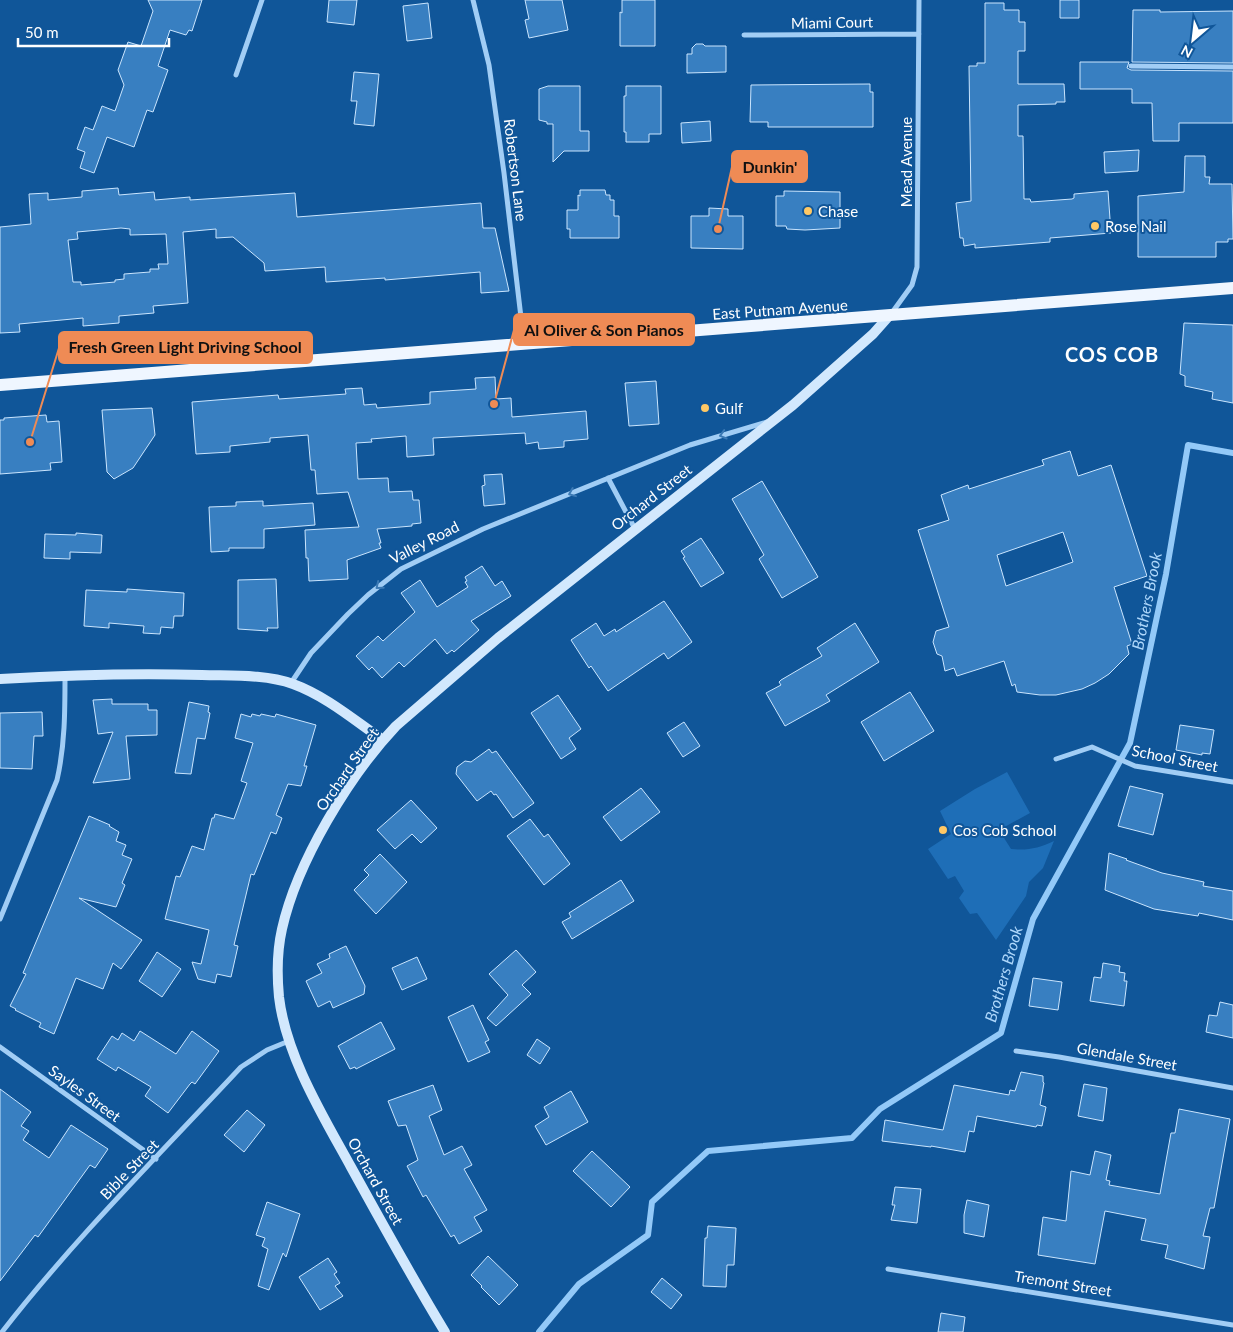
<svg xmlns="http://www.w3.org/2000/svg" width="1233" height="1332" font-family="Lato,sans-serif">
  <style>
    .green { fill: #1e6eb7 }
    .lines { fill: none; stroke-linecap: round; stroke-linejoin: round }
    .stream { stroke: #93c9f8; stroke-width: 6 }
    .building { fill: #387fc1; stroke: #cae5fe; fill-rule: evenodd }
    .street { stroke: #a1cdf5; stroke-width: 5 }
    .secondary { stroke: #d2e8fd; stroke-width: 10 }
    .primary { stroke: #eff6ff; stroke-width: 12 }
    .oneway { stroke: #3c7ab5 }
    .poi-dot { fill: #ffc865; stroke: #105699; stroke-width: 2 }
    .labels { text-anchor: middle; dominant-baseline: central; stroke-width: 4; stroke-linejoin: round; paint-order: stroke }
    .street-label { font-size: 15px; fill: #fff; stroke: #105699 }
    .poi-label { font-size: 15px; fill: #fff; stroke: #105699; text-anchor: start }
    .water-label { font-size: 16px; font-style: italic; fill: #aed7fb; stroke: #105699 }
    .district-label { font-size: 20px; font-weight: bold; letter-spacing: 1px; fill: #fff; stroke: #105699 }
    .leader { fill: none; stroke: #ef8b55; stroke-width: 2 }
    .callout-dot { fill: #ef8b55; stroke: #105699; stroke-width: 2 }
    .callout { fill: #ef8b55; stroke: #ef8b55; stroke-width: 2 }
    .callout-label { font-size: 16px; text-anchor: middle; font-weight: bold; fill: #111 }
  </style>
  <rect width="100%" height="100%" fill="#105699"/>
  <path class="green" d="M1007,772L1030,813L999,830L1011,849C1027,851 1039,848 1054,841L1043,868L1029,882L1026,896L996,940L977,913L970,914L959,898L964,891L955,876L948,879L928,849L951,834L940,811L975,789Z"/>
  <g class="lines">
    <path class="stream" d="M539,1332L579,1284L648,1235L652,1202L708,1151L852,1138L880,1109L1001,1033L1033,919L1130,743L1166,574L1188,445L1233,453"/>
  </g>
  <path class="building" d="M148,0H202L192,31L189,30L186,35L170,30L158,66L168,70L153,112L147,110L134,147L107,137L94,173L80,168L85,152L77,149L85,127L93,130L102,106L115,111L124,85L118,70L128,42L141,46L153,11Z
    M329,0H357L354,25L327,22Z
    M525,0H562L568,30L529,38L525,20L529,19Z
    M622,0H655V46H620V12L622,13Z
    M1060,0H1079V18H1060Z
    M428,3L432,38L407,41L403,6Z
    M985,3H1004V10H1019V22H1025V51H1018V84H1064L1065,102H1056V104L1018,105V136H1023L1024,199H1030L1031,202L1072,199L1074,198V194L1108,191L1111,233L1050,238V242L975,248V244L964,246L963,238H960L956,203L971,201L969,66H977V63H985Z
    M1133,10H1160V12L1233,11V63L1132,62Z
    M696,44H703L705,46H726V72L687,73V54H692V48Z
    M1080,62H1129L1127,68L1131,70L1233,71V123H1179V141H1153L1152,103H1132V89H1080Z
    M354,72L379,74L374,126L354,124L357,101H351Z
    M870,84V92H873V127H768V122H750L751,85Z
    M548,86H580V131H589V151H564L553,162V124H547V122L539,120V89Z
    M626,86H661V134H649V142H626V132H624V96H626Z
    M710,121L711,141L682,143L681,123Z
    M1139,150L1138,171L1105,173L1104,152Z
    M1185,156H1205V177H1210L1209,184H1232L1233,239H1228V242H1216V257H1138V196L1184,192Z
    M118,188L119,195L154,192L155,200L190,197V200L295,193L297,217L481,203L483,228H495L509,291L481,293L480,272L385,280V278L326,282L325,267L265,271L264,263L233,237L216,238V229L183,232L188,303L153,306L154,313L119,316V323L83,326V318L19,324L20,332L0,333V227L31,224L29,194L48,193V200L82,197V191ZM121,228L130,229V235L166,234L168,264H158L159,269H150V272L124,274V279L115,280V282L81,285V282H73L68,240L78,239L77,232Z
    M580,190H605L606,195H610V200H614V216H619V238H570V229H567V210H578V195L580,196Z
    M784,191L840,192V228L805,230L787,229L786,226H776V196H784Z
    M709,208L728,209V216H743V249L691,248V216H709Z
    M1184,323L1233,325V403L1212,399L1213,392L1185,386V376L1180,374Z
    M495,377L496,399L511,398L512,417L586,411L588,439L564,441V447L539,449L538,442L526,444L525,433L433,438L434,455L407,457L406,436L371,439L372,442L356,443L358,479L388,478L389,492L412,491L413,500H419L421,523L412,524V526L377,529L381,543H379L381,548L347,560L348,579L309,581L308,558H306L305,530L359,527L348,492L317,494L315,470H311L308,435L270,438V442L230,446V452L196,454L192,402L278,395L279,399L346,394L345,389L362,388L364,405L376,404L377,408L430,404V392L476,389L475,378Z
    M656,381L659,424L629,426L625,383Z
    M152,408L155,435L133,468L114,479L107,472L102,410Z
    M46,415L47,422L59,421L62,462L50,463L51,470L0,474V420H4V418Z
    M1070,451L1078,476L1111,465L1147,576L1114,587L1132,644L1127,646L1129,654L1109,674L1095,683L1082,689L1056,695H1040L1017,692L1015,684L1012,686L1004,661L957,676L954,668L945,671L942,656L937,654L933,642L936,631L949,627L918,530L949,520L941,495L968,485L969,489L1044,465L1042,460ZM1063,532L1073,562L1006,586L997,555Z
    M502,474L505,504L484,506L482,486L485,485L484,475Z
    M762,481L818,577L782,598L759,559L764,555L732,499Z
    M263,501V506L313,503L315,525L264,529V548H229V551L211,552L209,507L236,506V502Z
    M76,533L102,535L101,553L70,552V559L44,558L45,534L76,535Z
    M701,538L724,573L701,587L683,558L685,557L681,551Z
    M482,566L495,586L502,581L511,596L471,621L479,630L454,652L452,650L447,654L435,639L404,667L399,662L382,678L372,667L369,670L356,656L378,636L383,641L415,612L401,593L420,580L437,607L468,587L465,582L467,581L465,577Z
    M276,579L278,628H267L268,631L238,629V580Z
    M127,589L184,593L183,616H174L173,628L161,627L160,634L143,633L144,626L109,623V628L84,626L86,590L127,592Z
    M664,601L692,642L668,659L664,653L608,691L591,666L589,668L571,640L596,623L604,636L615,629L616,632Z
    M855,623L879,662L826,695L830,701L785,726L766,693L781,685L779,682L781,680L822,656L817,648Z
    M910,692L934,731L884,761L861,722Z
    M558,695L581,729L569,738L576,749L561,759L531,713Z
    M112,699V704H148V710H157V735L126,736L130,779L93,783L113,732L98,734L93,700Z
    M189,702L209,706L208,712L210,713L205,739L197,738L191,774L175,773Z
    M42,712L43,736H34L32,769L0,768V713Z
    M241,714L251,717L252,714L260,716L261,714L275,717L276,714L316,725L304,766H307L301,786L288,784L276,815L282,818L276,834L271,832L254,875L251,874L234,945L238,946L231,977L217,974L215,983L198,979L192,962L201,964L209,930L165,919L176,876L180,877L192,846L204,850L212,818H214L215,814L234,819L247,783L241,781L253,743L235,738Z
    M684,722L700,746L683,757L667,733Z
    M1180,725L1214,730L1210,754L1202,753V755L1176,750Z
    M489,749L492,753L496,751L534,803L513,818L496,794L494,795L491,791L477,801L456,774L457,767L465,761L471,762Z
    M1130,786L1163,794L1153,835L1118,826Z
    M641,788L660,812L621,841L603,817Z
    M411,800L437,828L421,843L412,834L395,849L377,830Z
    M89,816L110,825L109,826L119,832L116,841L126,845L122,855L132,859L122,883L125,885L116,907L79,898L142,940L121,969L113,963L103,989L76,978L54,1034L39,1027L41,1023L15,1010L16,1009L10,1006L26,974L23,973Z
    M530,819L544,837L548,834L570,864L544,885L507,836Z
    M1109,853L1127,859L1126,860L1162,873L1204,882L1203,886L1233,891V920L1199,913L1198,916L1154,909L1105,890Z
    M380,854L407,882L376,914L354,890L369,875L364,870Z
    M621,880L634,901L572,939L562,922L571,917L569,913Z
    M346,946L365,986L364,994L333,1008L330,1001L318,1007L306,981L322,973L317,964L330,958L329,954Z
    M516,950L536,972L522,985L531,994L496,1026L487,1018L508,995L489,974Z
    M157,952L181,969L162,997L139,981Z
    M417,957L427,979L402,990L392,968Z
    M1103,963L1120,966L1119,972L1125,973L1124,981H1127L1124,1006L1090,1001L1094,977L1101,978Z
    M1033,978L1062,982L1058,1010L1029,1006Z
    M1220,1002L1233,1005V1038L1206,1032L1209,1015L1217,1016Z
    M473,1005L489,1040L485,1042L490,1052L468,1062L448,1017Z
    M381,1022L395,1049L356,1069L355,1067L350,1069L338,1046Z
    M140,1031L176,1054L192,1031L219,1051L195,1084L192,1082L190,1084L168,1113L145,1096L151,1087L118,1067L116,1071L97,1059L112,1036L118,1040L122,1033L134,1041Z
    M537,1039L550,1048L540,1064L527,1055Z
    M1021,1072L1043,1076V1082L1044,1083L1040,1105L1046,1107L1042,1126L1037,1125L1036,1127L977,1116L974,1132L969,1131L965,1152L931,1146V1147L882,1141L885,1120L943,1130L954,1085L1009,1095L1010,1090L1015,1091Z
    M1084,1084L1107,1088L1103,1121L1078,1116Z
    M433,1085L442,1110L429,1116L444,1155L462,1146L472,1165L464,1169L487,1210L474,1217L482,1231L459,1244L454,1235L451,1237L426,1195L423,1197L407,1166L418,1160L406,1125L398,1126L388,1101Z
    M0,1089L31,1112L21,1126L29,1131L23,1140L49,1158L71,1125L108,1149L95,1168L90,1165L38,1237L35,1235L0,1281Z
    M571,1091L588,1122L546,1145L535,1126L549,1117L544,1107Z
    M1179,1109L1230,1119L1214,1208H1210L1203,1236L1210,1237L1204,1269L1165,1258L1168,1245L1141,1240L1146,1219L1105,1211L1095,1264L1038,1255L1043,1217L1066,1221L1071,1171L1090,1175L1095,1151L1111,1155L1106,1180L1110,1181L1109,1185L1160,1194L1171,1133H1175Z
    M247,1110L265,1125L244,1152L224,1135Z
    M592,1151L630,1187L611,1207L573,1171Z
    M895,1187L921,1189L917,1223L891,1220L895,1205H892Z
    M967,1200L989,1205L984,1237L964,1233V1215Z
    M267,1202L300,1214L286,1257L283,1253L269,1290L258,1286L268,1249L262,1246L265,1238L256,1235Z
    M708,1226L736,1228L734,1265H727L726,1287L703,1286L705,1238H707Z
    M488,1256L518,1285L499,1305L481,1287L482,1286L471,1275Z
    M328,1258L337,1272L334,1274L340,1283L335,1286L343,1296L320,1310L299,1277Z
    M662,1278L682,1295L671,1309L651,1292Z
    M941,1313L965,1317L963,1332H938Z"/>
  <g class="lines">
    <path class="street" d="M473,0L489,65L504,173L524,343
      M744,35L919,34
      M1131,66L1233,67
      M236,75L262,0
      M891,314L912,285L917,267L919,0
      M608,478L635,529
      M291,683L311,653L348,614L368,595L401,569L483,529L690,445L767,422
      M1056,759L1092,747L1135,766L1233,782
      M0,919L57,780C65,745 65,711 65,675
      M0,1047L156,1159
      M1016,1051L1059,1057L1233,1088
      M888,1269L1233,1325
      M2,1332C75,1238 160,1154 241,1067L267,1050L289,1041"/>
    <path class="secondary" d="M0,679C67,675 134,673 202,675C231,676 265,674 293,684C326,696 354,720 383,740
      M445,1332C412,1278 382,1223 351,1167C323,1116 286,1056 279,997C277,976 277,951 282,929C297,862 349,776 396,726L498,638L793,405L873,334L889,316"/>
    <path class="primary" d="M0,385L1233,288"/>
  </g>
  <defs><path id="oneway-chevron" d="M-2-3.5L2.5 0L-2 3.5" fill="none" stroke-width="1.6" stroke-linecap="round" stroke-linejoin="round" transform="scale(1.25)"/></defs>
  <g class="oneway">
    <use href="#oneway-chevron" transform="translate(723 435) rotate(164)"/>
    <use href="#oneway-chevron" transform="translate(572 493) rotate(158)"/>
    <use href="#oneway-chevron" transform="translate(379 586) rotate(141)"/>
  </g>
  <g class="poi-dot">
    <circle cx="808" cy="211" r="5"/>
    <circle cx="1095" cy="226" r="5"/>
    <circle cx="705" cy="408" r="5"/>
    <circle cx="943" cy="830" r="5"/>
  </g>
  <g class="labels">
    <g class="street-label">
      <text transform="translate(832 22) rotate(-1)">Miami Court</text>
      <text transform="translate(906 162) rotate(-90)">Mead Avenue</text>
      <text transform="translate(516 170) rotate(83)">Robertson Lane</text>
      <text transform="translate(780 309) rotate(-4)">East Putnam Avenue</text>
      <text transform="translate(651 497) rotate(-38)">Orchard Street</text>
      <text transform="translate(424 542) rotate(-27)">Valley Road</text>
      <text transform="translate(1175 758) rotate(11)">School Street</text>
      <text transform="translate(347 769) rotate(-55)">Orchard Street</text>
      <text transform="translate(1127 1056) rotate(10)">Glendale Street</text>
      <text transform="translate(85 1093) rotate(36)">Sayles Street</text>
      <text transform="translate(129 1169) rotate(-46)">Bible Street</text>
      <text transform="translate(376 1181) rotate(61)">Orchard Street</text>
      <text transform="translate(1063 1283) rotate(9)">Tremont Street</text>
    </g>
    <g class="poi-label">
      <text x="818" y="211">Chase</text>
      <text x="1105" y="226">Rose Nail</text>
      <text x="715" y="408">Gulf</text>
      <text x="953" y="830">Cos Cob School</text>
    </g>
    <g class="water-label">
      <text transform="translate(1146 601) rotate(-79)">Brothers Brook</text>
      <text transform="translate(1003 974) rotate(-74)">Brothers Brook</text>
    </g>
    <g class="district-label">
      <text x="1112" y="354">COS COB</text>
    </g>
  </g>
  <path class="leader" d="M718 229L732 167M494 404L514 330M30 442L59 348"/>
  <g class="callout-dot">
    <circle cx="718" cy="229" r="5"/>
    <circle cx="494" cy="404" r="5"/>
    <circle cx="30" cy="442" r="5"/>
  </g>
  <g class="callout">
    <rect x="732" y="151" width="75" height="31" rx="5"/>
    <rect x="514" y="314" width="180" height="31" rx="5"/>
    <rect x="59" y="332" width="253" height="31" rx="5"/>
  </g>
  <g class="callout-label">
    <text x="770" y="173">Dunkin'</text>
    <text x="604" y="336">Al Oliver &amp; Son Pianos</text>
    <text x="185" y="353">Fresh Green Light Driving School</text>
  </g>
  <g transform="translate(1193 40) rotate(208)" stroke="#105699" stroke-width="4" paint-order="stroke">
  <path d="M0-4L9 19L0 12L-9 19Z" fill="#ffffff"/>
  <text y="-8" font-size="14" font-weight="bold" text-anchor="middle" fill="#ffffff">N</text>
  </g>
  <path d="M18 38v8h151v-8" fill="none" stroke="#ffffff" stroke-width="2.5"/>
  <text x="25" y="38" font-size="15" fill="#ffffff" stroke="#105699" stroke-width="4" paint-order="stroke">50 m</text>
</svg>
